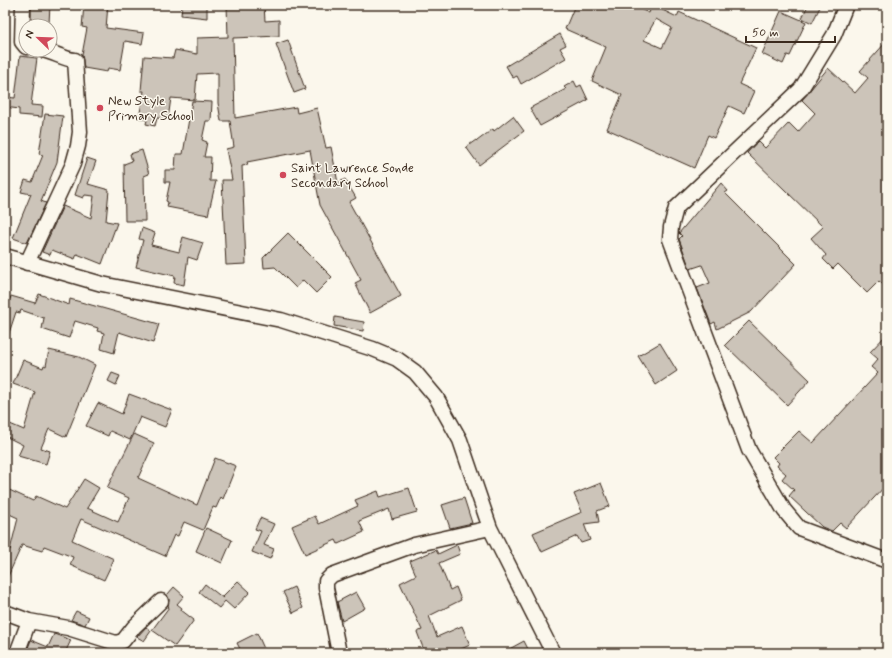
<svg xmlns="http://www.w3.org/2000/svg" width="892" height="658" font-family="Mynerve,sans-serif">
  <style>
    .building { fill: #ccc4b9; stroke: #3b2a1e; fill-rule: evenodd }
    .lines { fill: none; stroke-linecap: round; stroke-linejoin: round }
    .minor-casing { stroke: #3b2a1e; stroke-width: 17 }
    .minor { stroke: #fbf7ec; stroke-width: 14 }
    .poi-dot { fill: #d1495b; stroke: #fbf7ec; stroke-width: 1.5 }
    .labels { text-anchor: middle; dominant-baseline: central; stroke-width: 3; stroke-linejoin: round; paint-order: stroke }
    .poi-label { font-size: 13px; fill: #3b2a1e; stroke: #fbf7ec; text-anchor: start }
  </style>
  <rect width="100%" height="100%" fill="#fbf7ec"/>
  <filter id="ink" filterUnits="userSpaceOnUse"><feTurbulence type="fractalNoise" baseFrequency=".025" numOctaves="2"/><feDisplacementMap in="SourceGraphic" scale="8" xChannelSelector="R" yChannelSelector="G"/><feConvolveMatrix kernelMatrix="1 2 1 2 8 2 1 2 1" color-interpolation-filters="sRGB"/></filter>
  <g filter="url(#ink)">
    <path class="building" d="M31,5H50L49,23L31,22Z
      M84,5H108L106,28L144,33L142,44L125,41L120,70L108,68L107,72L84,68L82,55L87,28L82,27Z
      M182,5H207V18L181,15Z
      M227,5H264L265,21L279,20V36L233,38L235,118L296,107L297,113L317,108L326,148L331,147L338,183L345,179L356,198L349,202L401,296L370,313L355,283L361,280L320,205L310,150L247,162L248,165L242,166L246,264L226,265L222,180H232L226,149L234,147L230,121H221L218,103V73L197,74L195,100L171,98L168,119L157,118L155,126L146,124L147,120L139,118L144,91H141L144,56L173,58L175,50L197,54V38L228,37Z
      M575,5H631L649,13L652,5L677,17L679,12L756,48L739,84L754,91L744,113L729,106L714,138L708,135L694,168L607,129L622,95L592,81L606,47L565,29ZM656,19L672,28L662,48L644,40Z
      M808,5H821L812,23L802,18Z
      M781,11L806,22L790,56L787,55L783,64L762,54Z
      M560,34L566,45L560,48L566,58L521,84L517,76L513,78L506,66Z
      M288,40L305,89L294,93L276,44Z
      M887,41V288L879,281L867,293L838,264L833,269L823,259L826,255L811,238L823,227L747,153L758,141L765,148L789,123L798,132L815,113L802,100L828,68L855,93L868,78L860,71Z
      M20,56L37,58L31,105L43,106L42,117L19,115V109L5,107V97L15,98Z
      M574,81L577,87L581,85L588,100L540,126L530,108L566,89L564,87Z
      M192,101L212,102L211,121H206L202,140L207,142L204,157H211L210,181H216L208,215L167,207L168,202L166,201L170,182H165V170H175L176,154H183Z
      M45,114L63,116L57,162L41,201L46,203L27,243L13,238L31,194L21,192L25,180L32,182L43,155L39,154Z
      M513,116L524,131L479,165L466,147L476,140L477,141L493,129L494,131Z
      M142,150L149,174L144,176L145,221H125L124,164L132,161L130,154Z
      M87,158L96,161L88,184L109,190L106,221L117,223L102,264L77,254L75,259L52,250L50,255L42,252L63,206L91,218L94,196L85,195L83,198L75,195Z
      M721,183L728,191L725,193L796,264L751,312L717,329L715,322L711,324L697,288L710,283L702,265L690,269L679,239L682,236L679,233Z
      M142,228L155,233L151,245L179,252L183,237L203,243L197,260L188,257L184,285L174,283L175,276L136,267L143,240L139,239Z
      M288,233L332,277L316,293L303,280L296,288L275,267L264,268L263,258Z
      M39,294L69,305L70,299L159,324L153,343L119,332L114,353L101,349L104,333L97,331L98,328L75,321L69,338L42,329L44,318L21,310L20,313L16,312L7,339L5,338V298L10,299L11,296L35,303Z
      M335,317L364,322L363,331L334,326Z
      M749,321L810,380L787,405L725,345Z
      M887,334V484L846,528L840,523L832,531L822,527L789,496L794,490L782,479L786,474L777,466L779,463L773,457L799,431L813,443L878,373L871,367L878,359L870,352Z
      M660,343L677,371L656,385L638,356Z
      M49,350L79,357L95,365L66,437L49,429L41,448L50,451L46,464L18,456L23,445L5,436L10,424L24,430L35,392L13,384L23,360L43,368L44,365L46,366Z
      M112,373L120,376L116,385L108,381Z
      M129,394L172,410L165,427L140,417L130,440L110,431L108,436L86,426L98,403L122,414Z
      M134,434L154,443L138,478L197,505L215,458L236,466L223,499L221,497L216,508L213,507L203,530L184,522L178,536L174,535L165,556L81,519L72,540L114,559L104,580L70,565L73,557L44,546L42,551L22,545L5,583V548L10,550L18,518L5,512V488L33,501L36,496L65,509L84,479L99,488L87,508L118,522L129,498L107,488Z
      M601,483L610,506L597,511L599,522L584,524L590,540L581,543L577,536L542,552L533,533L582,512L574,494Z
      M409,488L417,512L392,519L389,509L359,521L364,532L338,544L336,540L305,554L292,526L315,516L319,524L358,506L355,500L378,491L380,497Z
      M464,498L472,523L450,528L442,505Z
      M260,518L274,524L264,545L274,549L270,559L252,552L261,531L255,529Z
      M206,528L232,540L222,563L196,551Z
      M457,545L460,554L439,563L450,590L456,587L461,600L429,616L437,637L462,626L470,645L452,653H425L417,632L422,630L400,583L416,575L410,561L436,550L438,554Z
      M238,581L250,592L234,609L225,601L219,608L199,592L205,584L223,598L222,597Z
      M174,587L184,596L177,604L182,608L181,610L194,620L175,646L152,630L169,607L168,606L169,599L167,595Z
      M294,587L303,608L293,613L283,592Z
      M356,592L365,608L342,621L337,602Z
      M76,611L89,617L85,625L71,620Z
      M146,627L151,631L144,641L137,637Z
      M257,633L266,653H242L237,643Z
      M54,634L71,640L65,653H26L31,640L48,647Z
      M524,641L530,653H502Z"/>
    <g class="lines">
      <defs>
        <path id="minor" d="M23,5L22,42L26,47
          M846,5L834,35L801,89L676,208L671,227L670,239L749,450L784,510L799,528L887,561
          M5,256L102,284L281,320L373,349L397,359L415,372L436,397L460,440L490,528L553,653
          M27,263L73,164L78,146L80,132L75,60C63,59 54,52 42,50
          M5,612L29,621L68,628L116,643L123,641L134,627L161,601
          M17,653L29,621
          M339,653L326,588V581L332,575L414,545L490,528"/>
      </defs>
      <use href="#minor" class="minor-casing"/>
      <use href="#minor" class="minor"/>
    </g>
  </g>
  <g class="poi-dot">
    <circle cx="100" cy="108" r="4"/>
    <circle cx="283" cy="175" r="4"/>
  </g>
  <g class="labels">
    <g class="poi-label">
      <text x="108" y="101">New Style<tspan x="108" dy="15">Primary School</tspan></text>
      <text x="291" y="168">Saint Lawrence Sonde<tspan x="291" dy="15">Secondary School</tspan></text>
    </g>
  </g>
  <rect width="892" height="658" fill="none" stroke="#fbf7ec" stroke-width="20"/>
  <rect x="10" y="10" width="872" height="638" fill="none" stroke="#3b2a1e" stroke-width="1.5" filter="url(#ink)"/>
  <g transform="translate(38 38) rotate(293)"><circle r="19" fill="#fbf7ec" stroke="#aea59a"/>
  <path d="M0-3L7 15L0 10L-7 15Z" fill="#d1495b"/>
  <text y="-6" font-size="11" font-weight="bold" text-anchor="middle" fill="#3b2a1e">N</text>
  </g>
  <path d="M746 36v6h89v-6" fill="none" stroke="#3b2a1e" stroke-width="2"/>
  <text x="752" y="36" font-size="12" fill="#3b2a1e" stroke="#fbf7ec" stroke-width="3" paint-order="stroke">50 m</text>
</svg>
